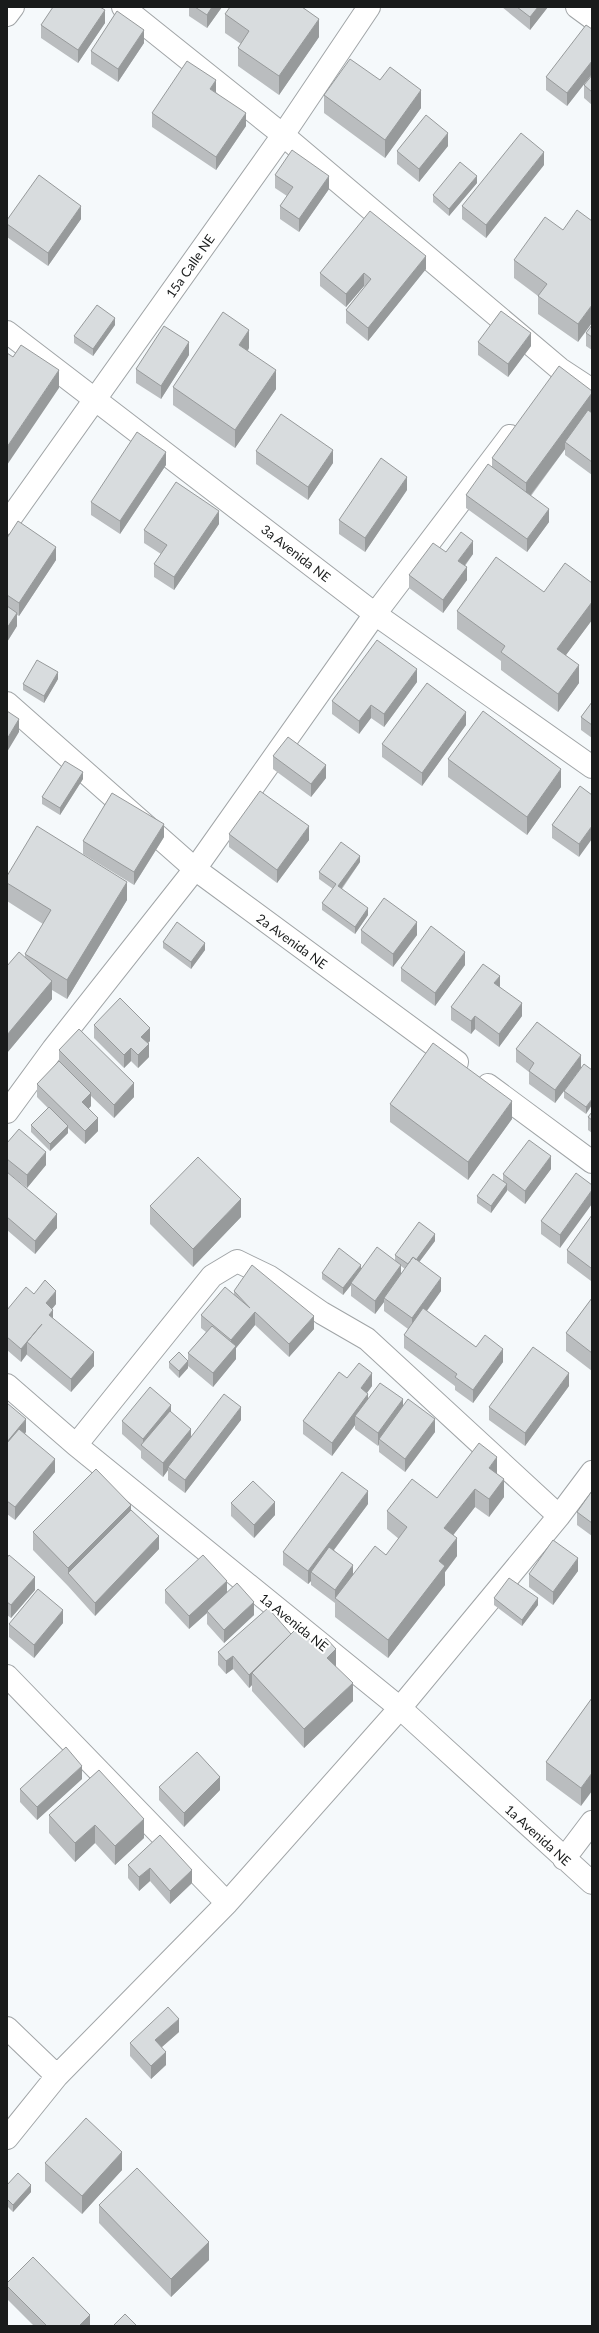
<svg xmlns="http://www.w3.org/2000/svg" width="599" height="2333" font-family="Lato,sans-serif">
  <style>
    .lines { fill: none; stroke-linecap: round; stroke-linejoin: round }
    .minor-casing { stroke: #a1a5a7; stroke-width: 24 }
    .minor { stroke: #fff; stroke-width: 22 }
    .wall { fill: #babdbf; fill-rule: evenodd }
    .shaded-wall { fill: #979a9b }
    .building { fill: #d8dcde; stroke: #979a9b }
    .labels { text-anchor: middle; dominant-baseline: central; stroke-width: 4; stroke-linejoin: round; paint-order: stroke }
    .street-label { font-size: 13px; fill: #191b1b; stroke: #fff }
  </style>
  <rect width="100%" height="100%" fill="#f5f9fb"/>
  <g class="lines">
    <defs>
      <path id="minor" d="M123,7L283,135L560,369L592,390
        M577,7L592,18
        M7,15L13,7
        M7,332L375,614L592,767
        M7,523L283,135L369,7
        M7,703L195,869L457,1062
        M488,1085L592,1162
        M7,1112L53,1049L195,869L375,614L510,436
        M7,1385L76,1445L400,1708L592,1883
        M76,1445L212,1276L237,1261L270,1277L322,1313L367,1339L559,1516
        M7,1676L227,1903
        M564,1859L592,1822
        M7,2028L57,2076
        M7,2138L57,2076L227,1903L400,1708L559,1516L592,1472"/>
    </defs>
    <use href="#minor" class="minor-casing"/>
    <use href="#minor" class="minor"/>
  </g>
  <path class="wall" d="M189,7H222L207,28L189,16Z
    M502,7H548L530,30Z
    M225,14L319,37L279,95L238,66V48L241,44L225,33Z
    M105,23L78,63L41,38V25Z
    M592,29V74L567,106L546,90V77Z
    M144,43L118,82L91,64V51Z
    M592,75V105L584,98V85Z
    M380,80L421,108L385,158L324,113V95Z
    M216,92L246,126L216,170L152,127V113Z
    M448,146L419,182L397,164V151Z
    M544,165L486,238L462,219V206Z
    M275,175L329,189L299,232L280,219V206L287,196L275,188Z
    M477,183L449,216L433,202V195Z
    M81,219L48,266L7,237V220Z
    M592,221L578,342L538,314V296L514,278V260L563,230Z
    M426,269L368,341L346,323V310L365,287L364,286L346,307L320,286V273Z
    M115,325L93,356L74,343V336Z
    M592,325V350L586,346V333Z
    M478,342L531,346L508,377L478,355Z
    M249,348L248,351L276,389L235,448L173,405V387Z
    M189,355L161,399L136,383V369Z
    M592,393V411L591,413H592V475L565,455V449L531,496L549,522L527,552L466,508V495L492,467V458Z
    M256,451L333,463L308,500L256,464Z
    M166,465L120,534L91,515V502Z
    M407,490L365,552L339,534V520Z
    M219,524L174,590L154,577V564L161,554L144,543V530Z
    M7,538L56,560L19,616L17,615V626L7,642Z
    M446,552L473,554L465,566L467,580L443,613L409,588V575Z
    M592,583V620L566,655L579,683L558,712L501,670V661L457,629V611L544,592Z
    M58,679L44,703L23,690V684Z
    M417,682L384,727L371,718L359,734L332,714V701Z
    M592,702V738L581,730V717Z
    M466,725L422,786L382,757V744Z
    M273,756L326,778L311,797L273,769Z
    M448,759L561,787L527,835L448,777Z
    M83,779L60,815L42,804V797Z
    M580,786L579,857L552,838V825Z
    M229,834L309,840L277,883L229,847Z
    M164,837L134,885L83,854V841Z
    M360,862L342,889L368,915L355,934L322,910V903L333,889L319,879V872Z
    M7,876L127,900L67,999L52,990V999L7,1053V966L25,957V954L43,924L7,901Z
    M361,930L417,935L393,967L361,943Z
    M163,942L205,950L191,969L163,948Z
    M465,965L435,1006L401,981V968Z
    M451,1007L522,1016L499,1047L475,1029L471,1034L451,1020Z
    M94,1025L150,1041L148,1043L149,1057L138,1068L131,1061L124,1068L94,1038Z
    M516,1049L581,1068L555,1103L529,1084V1072L516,1062Z
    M59,1050L134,1097L114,1118L91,1096V1106L88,1109L98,1131L85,1144L68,1128V1133L50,1151L31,1132V1125L48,1108L37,1097V1084L59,1062Z
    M592,1070L586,1114L564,1098V1091Z
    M390,1104L512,1119L468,1180L390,1122Z
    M592,1112V1133L588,1130V1117Z
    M7,1143L46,1165L27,1188L7,1172Z
    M551,1169L525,1204L507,1190L491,1213L477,1203V1196L503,1181V1174Z
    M7,1172L57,1228L35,1254L7,1230Z
    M576,1173L560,1248L541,1234V1221Z
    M150,1206L241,1217L193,1267L150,1224Z
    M592,1215L591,1281L567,1263V1250Z
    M435,1241L419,1262L441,1291L427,1311L476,1347L503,1362L473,1403L455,1390V1386L404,1348V1335L408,1329L384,1311V1302L375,1314L351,1296V1285L343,1295L322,1279V1273L361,1269L395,1260V1255ZM401,1266L405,1269L401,1274Z
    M234,1291L314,1329L289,1357L255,1325L236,1348V1359L213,1387L188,1366V1368L179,1378L169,1368V1362L188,1361V1353L206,1332L201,1328V1315L234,1294Z
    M34,1294L56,1304L52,1309L53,1319L94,1366L71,1392L27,1355V1354L21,1362L7,1350V1310Z
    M592,1298V1371L566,1351V1333Z
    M347,1378L372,1386L367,1393L368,1399L403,1407L435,1432L405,1472L379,1452V1444L378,1446L355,1429V1425L332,1456L303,1434V1421Z
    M569,1386L525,1446L489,1420V1407Z
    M7,1403L26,1432L25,1433L55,1472L15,1520L7,1514Z
    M171,1412L191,1437L241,1420L185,1493L168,1480V1470L163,1477L141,1458V1451L122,1434V1421Z
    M497,1474L504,1497L489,1517L475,1507L453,1535L457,1556L445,1572V1585L388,1658L335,1617V1603L311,1585V1581L308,1584L283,1565V1552L368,1504L334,1550L353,1574L386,1555L399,1539L387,1529V1511L437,1498Z
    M592,1491V1536L577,1525V1512Z
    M231,1503L275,1515L254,1538L231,1516Z
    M131,1510L159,1549L95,1616L68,1586L33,1550V1532Z
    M7,1558L35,1590L11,1618L7,1615Z
    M578,1571L553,1605L529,1587V1574Z
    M165,1590L227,1592L254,1615L224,1643L207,1624V1613L189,1629L165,1603Z
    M494,1598L538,1605L522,1626L494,1605Z
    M63,1623L34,1658L9,1637V1624Z
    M291,1634L336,1667L353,1701L304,1748L252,1691V1685L249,1688L233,1669L226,1674L218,1665V1652Z
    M592,1698L581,1806L546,1780V1762Z
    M99,1770L144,1838L115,1865L95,1843L75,1862L49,1833V1815Z
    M82,1779L37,1820L20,1802V1789Z
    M159,1787L220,1790L184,1827L159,1800Z
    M160,1835L192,1883L170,1904L150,1881L139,1891L128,1878V1865Z
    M179,2032L162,2047L166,2065L151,2079L130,2056V2043Z
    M45,2163L122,2170L82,2214L45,2181Z
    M7,2185L31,2192L13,2212L7,2206Z
    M99,2205L209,2260L171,2297L99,2223Z
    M7,2283L90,2326H34L7,2299Z"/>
  <path class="shaded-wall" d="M212,7H222L207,28V15Z
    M538,7H548L530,30V17Z
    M105,10V23L78,63V50Z
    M319,19V37L279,95V76Z
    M144,30V43L118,82V69Z
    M592,61V74L567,106V93Z
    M216,80V93L210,89Z
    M421,90V108L385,158V140Z
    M246,113V126L216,170V157Z
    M448,133V146L419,182V169Z
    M544,152V165L486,238V225Z
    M329,176V189L299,232V219Z
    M477,176V183L449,216V209Z
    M81,206V219L48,266V253Z
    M426,256V269L368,341V328Z
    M364,273V286L346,307V294Z
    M592,305V323L578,342V324Z
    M115,318V325L93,356V349Z
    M249,330V348L239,363V345Z
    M531,333V346L508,377V364Z
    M189,342V355L161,399V386Z
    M59,370V388L7,465V447Z
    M276,370V389L235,448V430Z
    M592,393V411L568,444L565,442V449L526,501V483Z
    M333,450V463L308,500V487Z
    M166,452V465L120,534V521Z
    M407,477V490L365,552V538Z
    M549,509V522L527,552V539Z
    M219,511V524L174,590V577Z
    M473,541V554L458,574V561Z
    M56,547V560L19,616V603Z
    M467,567V580L443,613V600Z
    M592,602V620L557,667V649Z
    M17,613V626L7,642V628Z
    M579,665V683L558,712V694Z
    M417,669V682L384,727V714Z
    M58,672V679L44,703V696Z
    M371,705V718L359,734V721Z
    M466,712V725L422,786V773Z
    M19,719V732L7,752V739Z
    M326,765V778L311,797V784Z
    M561,769V787L527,835V817Z
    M83,772V779L60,815V808Z
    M164,824V837L134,885V872Z
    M309,826V840L277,883V870Z
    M592,826V839L579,857V844Z
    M360,856V862L338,893V886Z
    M127,882V900L67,999V980Z
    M368,908V915L355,934V927Z
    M417,922V935L393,967V954Z
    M205,943V950L191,969V962Z
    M465,952V965L435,1006V993Z
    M500,976V989L494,983Z
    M52,981V999L7,1053V1035Z
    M522,1003V1016L499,1047V1034Z
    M475,1016V1029L471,1034V1021Z
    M150,1028V1041L141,1050V1037Z
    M149,1044V1057L138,1068V1055Z
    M131,1048V1061L124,1068V1055Z
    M581,1055V1068L555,1103V1090Z
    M134,1083V1097L114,1118V1105Z
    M91,1093V1106L82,1115V1102Z
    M592,1099V1105L586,1114V1107Z
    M512,1101V1119L468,1180V1162Z
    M98,1118V1131L85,1144V1131Z
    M68,1126V1133L50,1151V1144Z
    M46,1152V1165L27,1188V1175Z
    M551,1156V1169L525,1204V1191Z
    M507,1184V1191L491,1213V1206Z
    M592,1190V1204L560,1248V1235Z
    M241,1199V1217L193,1267V1249Z
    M57,1214V1228L35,1254V1241Z
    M435,1234V1241L411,1273V1266Z
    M361,1265V1272L351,1283V1285L343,1295V1288Z
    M401,1265V1278L384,1298V1302L375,1314V1301Z
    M592,1267V1280L591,1281V1268Z
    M441,1278V1291L412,1331V1318Z
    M56,1291V1304L46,1316V1303Z
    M53,1310V1323L49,1315Z
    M255,1312V1325L236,1348V1359L213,1387V1373L231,1351V1340Z
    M314,1316V1329L289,1357V1344Z
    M42,1324L27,1342V1354L21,1362V1349Z
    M503,1349V1362L473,1403V1390Z
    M94,1352V1366L71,1392V1379Z
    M188,1361V1368L179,1378V1371Z
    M372,1373V1386L361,1401V1388Z
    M569,1373V1386L525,1446V1433Z
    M368,1394V1407L355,1416V1425L332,1456V1443Z
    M403,1399V1412L379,1439V1444L378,1446V1433Z
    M171,1405V1418L143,1447V1439Z
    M241,1407V1420L185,1493V1480Z
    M26,1419V1432L7,1455V1442Z
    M435,1419V1432L405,1472V1459Z
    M191,1429V1442L168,1467V1470L163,1477V1463Z
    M497,1457V1475L489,1468Z
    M55,1459V1472L15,1520V1507Z
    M504,1479V1497L489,1517V1499Z
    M475,1489V1507L444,1547V1528Z
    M368,1491V1504L315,1575L311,1572V1581L308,1584V1571Z
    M275,1502V1515L254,1538V1525Z
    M131,1505V1523L68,1573V1568Z
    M159,1536V1549L95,1616V1603Z
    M457,1538V1556L445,1572V1585L388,1658V1640L439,1561Z
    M578,1558V1571L553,1605V1592Z
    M353,1565V1578L335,1599V1590Z
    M35,1577V1590L11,1618V1605Z
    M227,1581V1594L207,1611V1613L189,1629V1616Z
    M538,1598V1605L522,1626V1620Z
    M254,1602V1615L224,1643V1630Z
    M63,1610V1623L34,1658V1645Z
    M293,1636L252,1673V1685L249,1688V1675Z
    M336,1649V1667L327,1658Z
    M233,1656V1669L226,1674V1661Z
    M353,1683V1701L304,1748V1729Z
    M82,1766V1779L37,1820V1807Z
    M592,1773V1791L581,1806V1788Z
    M220,1777V1790L184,1827V1813Z
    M144,1819V1838L115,1865V1846Z
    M95,1825V1843L75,1862V1843Z
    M150,1868V1881L139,1891V1877Z
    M192,1870V1883L170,1904V1891Z
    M179,2019V2032L155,2053V2040Z
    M166,2052V2065L151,2079V2066Z
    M122,2152V2170L82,2214V2196Z
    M31,2185V2192L13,2212V2205Z
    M209,2242V2260L171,2297V2279Z
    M90,2315V2326H79Z"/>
  <path class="building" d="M53,7H100L105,10L78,50L41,25Z
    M195,7H212L207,15Z
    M230,7H302L319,19L279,76L238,48L249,31L225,14Z
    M517,7H538L530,17Z
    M117,11L144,30L118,69L91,51Z
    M586,25L592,29V61L567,93L546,77Z
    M350,59L380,80L390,67L421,90L385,140L324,95Z
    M187,61L216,80L210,89L246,113L216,157L152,113Z
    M592,75V92L584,85Z
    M426,115L448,133L419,169L397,151Z
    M521,133L544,152L486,225L462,206Z
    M292,150L329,176L299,219L280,206L293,187L275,175Z
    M460,162L477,176L449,209L433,195Z
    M39,175L81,206L48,253L7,224V220Z
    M577,210L592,221V305L578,324L538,296L547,284L514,260L545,217L563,230Z
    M370,211L426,256L368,328L346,310L371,279L364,273L346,294L320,273Z
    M97,305L115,318L93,349L74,336Z
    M501,311L531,333L508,364L478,342Z
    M223,312L249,330L239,345L276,370L235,430L173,387Z
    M592,325V337L586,333Z
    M164,326L189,342L161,386L136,369Z
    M21,345L59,370L7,447V353L13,357Z
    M559,366L592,391V393L526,483L492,458Z
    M588,410L592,413V462L565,442Z
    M281,414L333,450L308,487L256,451Z
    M137,432L166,452L120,521L91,502Z
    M381,458L407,477L365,538L339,520Z
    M488,464L549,509L527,539L466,495Z
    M176,482L219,511L174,577L154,564L167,545L144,530Z
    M18,521L56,547L19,603L7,595V538Z
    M461,532L473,541L458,561L467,567L443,600L409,575L433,543L446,552Z
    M496,557L544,592L565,563L592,583V602L557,649L579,665L558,694L501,652L505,646L457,611Z
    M7,606L17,613L7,628Z
    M377,640L417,669L384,714L371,705L359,721L332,701Z
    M37,660L58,672L44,696L23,684Z
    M427,683L466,712L422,773L382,744Z
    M592,702V725L581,717Z
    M7,711L19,719L7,739Z
    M483,711L561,769L527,817L448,759Z
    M288,737L326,765L311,784L273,756Z
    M65,761L83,772L60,808L42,797Z
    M580,786L592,795V826L579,844L552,825Z
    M260,791L309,826L277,870L229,834Z
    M112,793L164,824L134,872L83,841Z
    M37,826L127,882L67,980L25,954L51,910L7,883V876Z
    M341,842L360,856L338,886L368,908L355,927L322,903L336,884L319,872Z
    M384,898L417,922L393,954L361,930Z
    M177,922L205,943L191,962L163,942Z
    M431,926L465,952L435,993L401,968Z
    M19,952L52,981L7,1035V966Z
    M483,964L500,976L494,983L522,1003L499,1034L475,1016L471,1021L451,1007Z
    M120,998L150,1028L141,1037L149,1044L138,1055L131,1048L124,1055L94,1025Z
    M537,1022L581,1055L555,1090L529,1071L534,1063L516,1049Z
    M79,1029L134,1083L114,1105L59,1050Z
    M433,1043L512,1101L468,1162L390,1104Z
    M59,1061L91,1093L82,1102L98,1118L85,1131L37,1084Z
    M584,1064L592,1070V1099L586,1107L564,1091Z
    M49,1107L68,1126L50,1144L31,1125Z
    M592,1112V1120L588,1117Z
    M19,1129L46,1152L27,1175L7,1159V1143Z
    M529,1140L551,1156L525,1191L503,1174Z
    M198,1157L241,1199L193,1249L150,1206Z
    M7,1172L57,1214L35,1241L7,1217Z
    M576,1173L592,1185V1190L560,1235L541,1221Z
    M493,1174L507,1184L491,1206L477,1196Z
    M592,1215V1267L591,1268L567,1250Z
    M419,1222L435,1234L416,1260L413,1257L408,1264L395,1255Z
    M377,1247L401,1265L375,1301L351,1283Z
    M339,1248L361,1265L343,1288L322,1273Z
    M413,1257L441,1278L412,1318L384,1298Z
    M252,1265L314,1316L289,1344L255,1312L231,1340L201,1315L225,1287L250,1308L234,1291Z
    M45,1280L56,1291L46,1303L53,1310L49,1315L94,1352L71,1379L27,1342L42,1324L21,1349L7,1337V1310L26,1287L34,1294Z
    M592,1298V1353L566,1333Z
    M423,1308L476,1347L485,1335L503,1349L473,1390L455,1377L457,1374L404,1335Z
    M212,1326L236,1346L213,1373L188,1353Z
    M533,1347L569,1373L525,1433L489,1407Z
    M179,1352L188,1361L179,1371L169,1362Z
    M359,1363L372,1373L361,1388L368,1394L332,1443L303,1421L339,1372L347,1378Z
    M380,1383L403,1399L378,1433L355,1416Z
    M150,1387L171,1405L143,1439L122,1421Z
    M224,1394L241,1407L185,1480L168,1467Z
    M408,1399L435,1419L405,1459L379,1439Z
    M7,1403L26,1419L7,1442Z
    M170,1411L191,1429L163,1463L141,1445Z
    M19,1429L55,1459L15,1507L7,1501V1443Z
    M479,1443L497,1457L489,1468L504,1479L489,1499L475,1489L444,1528L457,1538L439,1561L445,1566L388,1640L335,1598L375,1546L386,1555L407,1527L387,1511L412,1479L437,1498Z
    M96,1469L131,1505L68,1568L33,1532Z
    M342,1472L368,1491L308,1571L283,1552Z
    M253,1481L275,1502L254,1525L231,1503Z
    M592,1491V1523L577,1512Z
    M131,1510L159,1536L95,1603L68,1573Z
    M553,1540L578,1558L553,1592L529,1574Z
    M329,1547L353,1565L335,1590L311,1572Z
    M9,1555L35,1577L11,1605L7,1602V1558Z
    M203,1555L227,1581L189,1616L165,1590Z
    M509,1578L538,1598L522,1620L494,1598Z
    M237,1583L254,1602L224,1630L207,1611Z
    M38,1589L63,1610L34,1645L9,1624Z
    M268,1608L291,1634L249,1675L233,1656L226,1661L218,1652Z
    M298,1627L317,1647L326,1638L336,1649L327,1658L353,1683L304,1729L252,1673Z
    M592,1698V1773L581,1788L546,1762Z
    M66,1747L82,1766L37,1807L20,1789Z
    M197,1752L220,1777L184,1813L159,1787Z
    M99,1770L144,1819L115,1846L95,1825L75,1843L49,1815Z
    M160,1835L192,1870L170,1891L150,1868L139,1877L128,1865Z
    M168,2007L179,2019L155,2040L166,2052L151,2066L130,2043Z
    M86,2118L122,2152L82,2196L45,2163Z
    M137,2168L209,2242L171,2279L99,2205Z
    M18,2173L31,2185L13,2205L7,2199V2185Z
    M33,2257L90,2315L79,2326H47L7,2286V2283Z
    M125,2314L136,2325L135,2326H113Z"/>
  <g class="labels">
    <g class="street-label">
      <text transform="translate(190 266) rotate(-55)">15a Calle NE</text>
      <text transform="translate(296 553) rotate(38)">3a Avenida NE</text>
      <text transform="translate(292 941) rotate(36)">2a Avenida NE</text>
      <text transform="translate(294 1622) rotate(39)">1a Avenida NE</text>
      <text transform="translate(538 1835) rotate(42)">1a Avenida NE</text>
    </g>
  </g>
  <rect width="599" height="2333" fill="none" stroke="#191b1b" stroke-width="16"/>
</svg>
